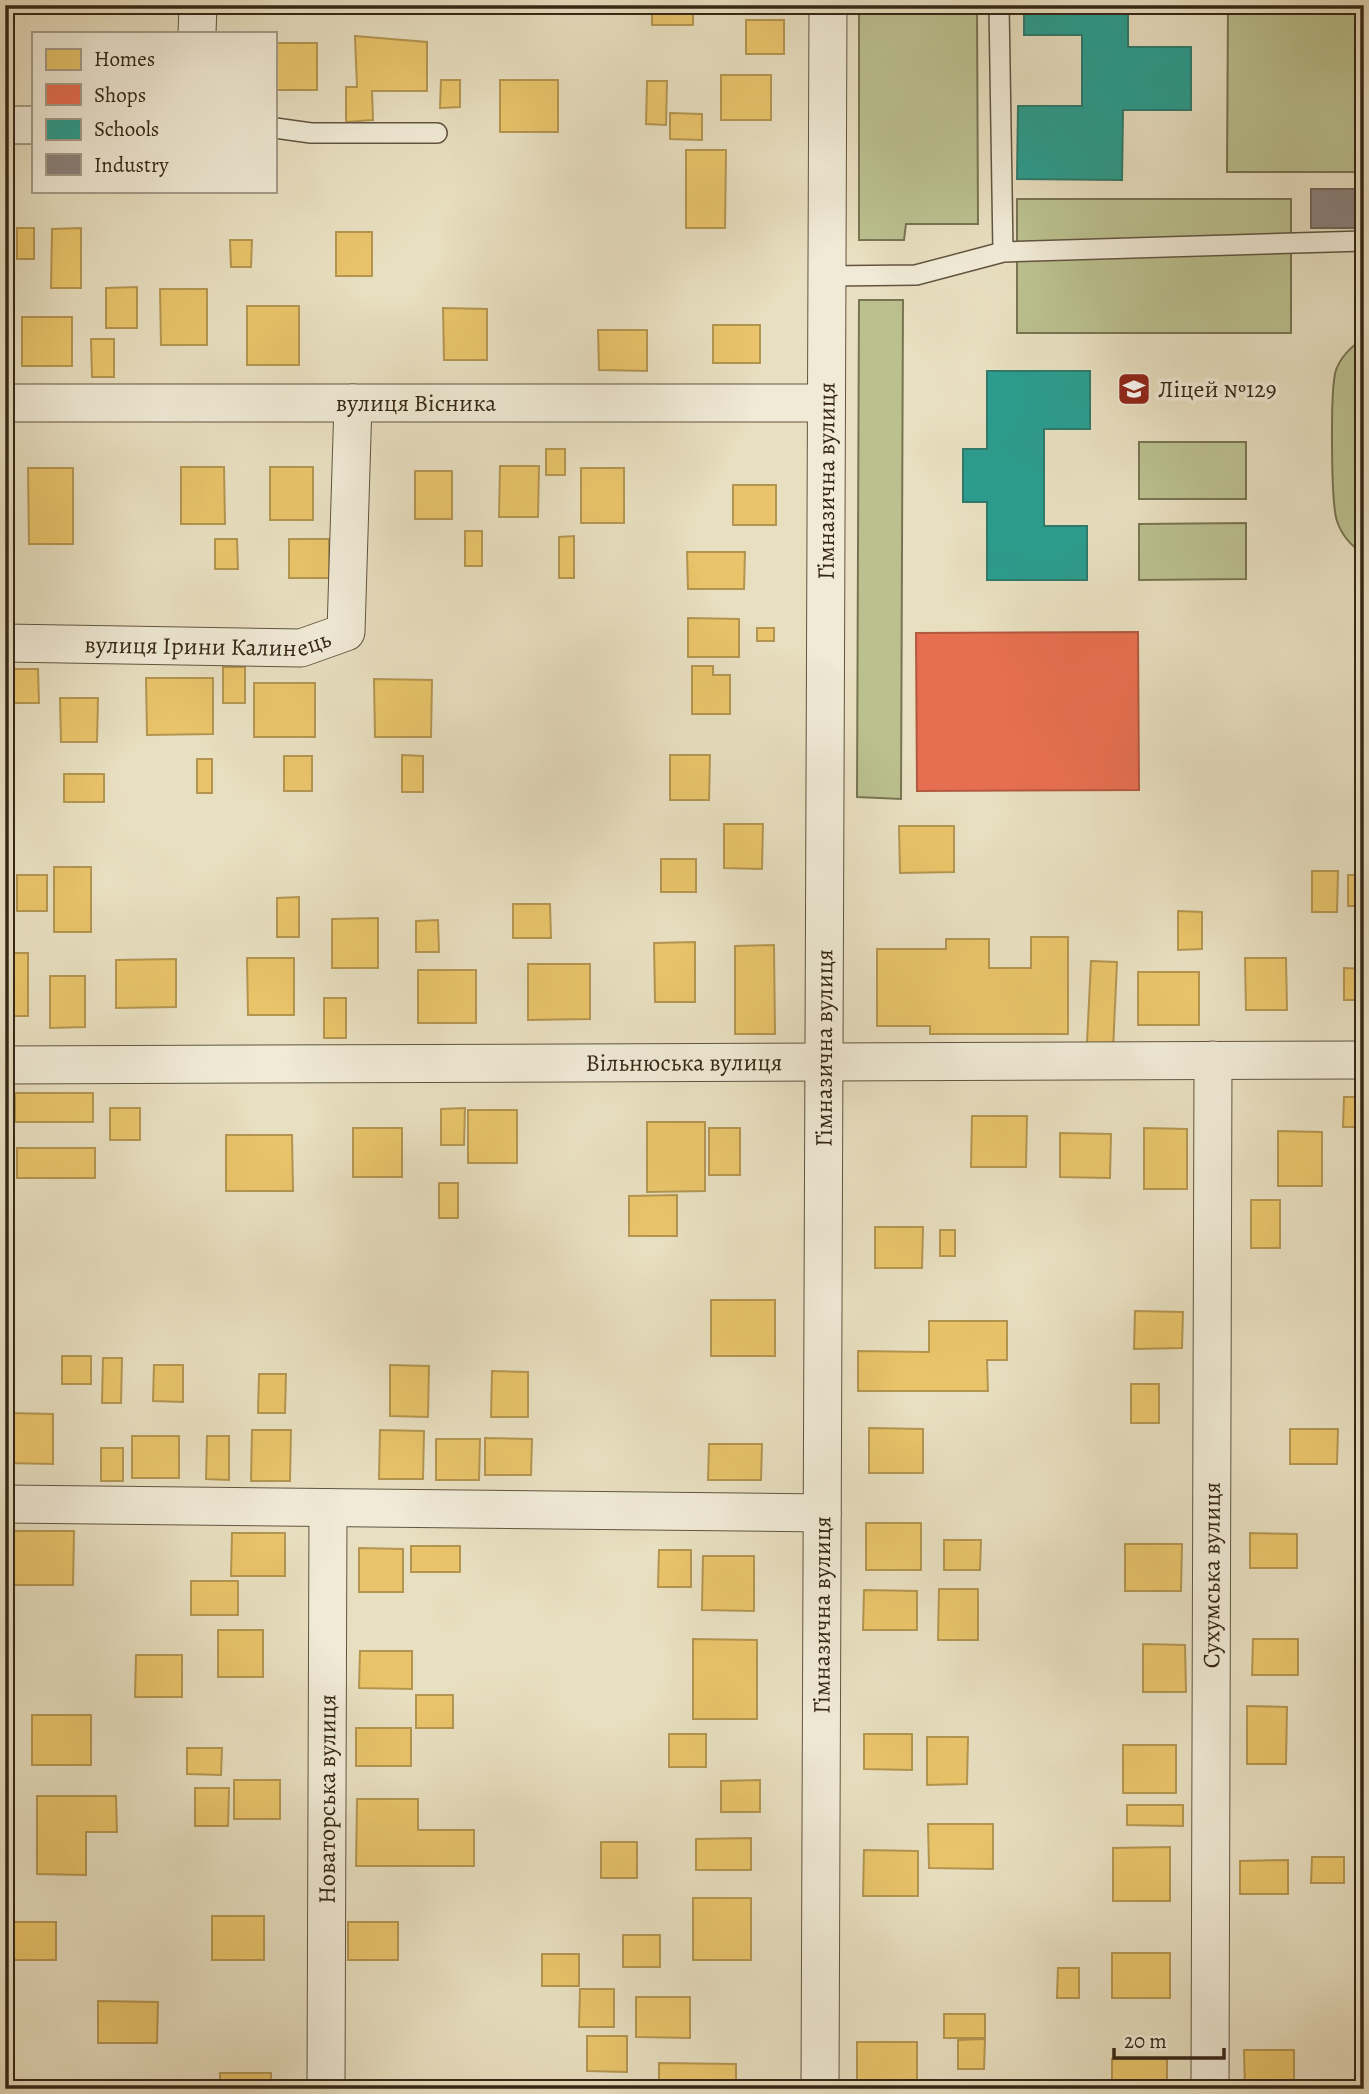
<svg xmlns="http://www.w3.org/2000/svg" width="1369" height="2094" font-family="Alegreya,serif">
  <style>
    .green { fill: #bbc08f; stroke: #787452; stroke-width: 2 }
    .homes { fill: #e9c46a; stroke: #b39551; stroke-width: 2 }
    .shops { fill: #e76f51; stroke: #b2593f; stroke-width: 2 }
    .schools { fill: #2a9d8f; stroke: #2e7a6b; stroke-width: 2 }
    .industry { fill: #8a817c; stroke: #71665d; stroke-width: 2 }
    .lines { fill: none; stroke-linecap: round; stroke-linejoin: round }
    .service-casing { stroke: #625540; stroke-width: 22 }
    .minor-casing { stroke: #625540; stroke-width: 39 }
    .service { stroke: #f0ead6; stroke-width: 19 }
    .minor { stroke: #f0ead6; stroke-width: 37 }
    .labels { text-anchor: middle; dominant-baseline: central; stroke-width: 7; stroke-linejoin: round; paint-order: stroke }
    .poi-label { font-size: 24px; fill: #362716; stroke: #f0ead6; text-anchor: start }
    .street-label { font-size: 24px; fill: #362716; stroke: #f0ead6 }
  </style>
  <rect width="100%" height="100%" fill="#e8dfc0"/>
  <filter id="stains"><feTurbulence type="fractalNoise" baseFrequency=".00286" numOctaves="4"/><feColorMatrix values="0 0 0 0 .2 0 0 0 0 .09 0 0 0 0 .02 0 0 0 .5 -.17"/></filter>
  <radialGradient id="worn" r=".72"><stop offset=".6" stop-color="#630" stop-opacity="0"/><stop offset="1" stop-color="#630" stop-opacity=".3"/></radialGradient>
  <path class="green" d="M859,5H977L978,224H906L904,240H859Z
    M1228,5H1364V172H1227Z
    M1017,199H1291V333H1017Z
    M859,300H903L901,799L857,797Z
    M1364,338V554C1351,546 1342,536 1337,521C1331,504 1330,388 1336,370C1341,356 1352,346 1364,338Z
    M1139,442H1246V499H1139Z
    M1246,523V579L1139,580V524Z"/>
  <path class="homes" d="M30,5H87V13H30Z
    M518,5H554V14H518Z
    M652,5H693V25H652Z
    M746,20H784V54H746Z
    M5,33H14V78H5Z
    M355,36L427,42V91H372L373,120L346,122V87H357Z
    M275,43H317V90H275Z
    M721,75H771V120H721Z
    M441,80H460V107L440,108Z
    M500,80H558V132H500Z
    M647,81H667L666,125L646,124Z
    M670,113L702,114V140L670,139Z
    M686,150H726L725,228H686Z
    M17,228H34V259H17Z
    M81,228V288H51L52,229Z
    M336,232H372V276H336Z
    M230,240H252L251,267H231Z
    M137,287V328H106V288Z
    M160,289H207V345H161Z
    M247,306H299V365H247Z
    M443,308L487,309V360H444Z
    M22,317H72V366H22Z
    M713,325H760V363H713Z
    M598,330H647V371L599,370Z
    M91,339H114V377H92Z
    M546,449H565V475H546Z
    M500,466H539L538,517H499Z
    M181,467H224L225,524H181Z
    M270,467H313V520H270Z
    M28,468H73V544H29Z
    M581,468H624V523H581Z
    M415,471H452V519H415Z
    M733,485H776V525H733Z
    M465,531H482V566H465Z
    M574,536V578H559V537Z
    M215,539H237L238,569H215Z
    M289,539H329V578H289Z
    M687,552H745L744,589H688Z
    M688,618L739,619V657H688Z
    M757,628H774V641H757Z
    M692,666H713V675H730V714H692Z
    M223,667H245V703H223Z
    M7,669H38L39,703H6Z
    M146,678H213V734L147,735Z
    M374,679L432,680L431,737H375Z
    M254,683H315V737H254Z
    M60,698H98L97,742H61Z
    M402,755L423,756V792H402Z
    M670,755H710L709,800H670Z
    M284,756H312V791H284Z
    M197,759H212V793H197Z
    M64,774H104V802H64Z
    M724,824H763L762,869L724,868Z
    M899,826H954V872L900,873Z
    M661,859H696V892H661Z
    M54,867H91V932H54Z
    M1312,871H1338L1337,912H1312Z
    M17,875H47V911H17Z
    M1348,875H1364V906H1348Z
    M299,897V937H277V898Z
    M513,904H550L551,938H513Z
    M1178,911L1202,912V949L1178,950Z
    M378,918V968H332V919Z
    M438,920L439,952H416V921Z
    M1031,937H1068V1034H930V1026H877V949H946V939H989V968H1031Z
    M695,942V1002H655L654,943Z
    M774,945L775,1034H735V946Z
    M5,953H28V1016H5Z
    M247,958H294V1015H248Z
    M1245,958H1286L1287,1010H1246Z
    M176,959V1007L116,1008V960Z
    M1091,961L1117,962L1113,1050L1087,1043Z
    M528,964H590V1019L528,1020Z
    M1344,968L1364,969V1000H1344Z
    M418,970H476V1023H418Z
    M1138,972H1199V1025H1138Z
    M50,976H85V1027L50,1028Z
    M324,998H346V1038H324Z
    M15,1093H93V1122H15Z
    M5,1097H7V1143H5Z
    M1344,1097H1364V1127H1343Z
    M110,1108H140V1140H110Z
    M465,1108L464,1145H441V1109Z
    M468,1110H517V1163H468Z
    M972,1116H1027L1026,1167H971Z
    M647,1122H705V1191L647,1192Z
    M353,1128H402V1177H353Z
    M709,1128H740V1175H709Z
    M1144,1128L1187,1129V1189H1144Z
    M1278,1131L1322,1132V1186H1278Z
    M1060,1133L1111,1134L1110,1178L1060,1177Z
    M226,1135H292L293,1191H226Z
    M17,1148H95V1178H17Z
    M439,1183H458V1218H439Z
    M677,1195V1236H629V1196Z
    M1251,1200H1280V1248H1251Z
    M875,1227H923L922,1268H875Z
    M940,1230H955V1256H940Z
    M711,1300H775V1356H711Z
    M1135,1311L1183,1312L1182,1348L1134,1349Z
    M929,1321H1007V1360H987L988,1391H858V1351L929,1352Z
    M62,1356H91V1384H62Z
    M103,1358H122L121,1403H102Z
    M154,1365H183V1402L153,1401Z
    M390,1365L429,1366L428,1417L390,1416Z
    M492,1371L528,1372V1417H491Z
    M259,1374H286L285,1413H258Z
    M1131,1384H1159V1423H1131Z
    M5,1413L53,1414V1464L5,1463Z
    M869,1428L923,1429V1473H869Z
    M1290,1429H1338L1337,1464H1290Z
    M252,1430H291L290,1481H251Z
    M380,1430L424,1431L423,1479H379Z
    M132,1436H179V1478H132Z
    M207,1436H229V1480L206,1479Z
    M485,1438L532,1439L531,1475H485Z
    M436,1439H480L479,1480H436Z
    M709,1444H762L761,1480H708Z
    M101,1448H123V1481H101Z
    M866,1523H921V1570H866Z
    M5,1531H74L73,1585H5Z
    M232,1533H285V1576H231Z
    M1250,1533L1297,1534V1568H1250Z
    M944,1540H981L980,1570H944Z
    M1125,1544H1182L1181,1591H1125Z
    M411,1546H460V1572H411Z
    M359,1548L403,1549V1592H359Z
    M659,1550H691V1587H658Z
    M703,1556H754V1611L702,1610Z
    M191,1581H238V1615H191Z
    M939,1589H978V1640H938Z
    M864,1590L917,1591V1630H863Z
    M218,1630H263V1677H218Z
    M693,1639L757,1640V1719H693Z
    M1253,1639H1298V1675H1252Z
    M1143,1644L1185,1645L1186,1692H1143Z
    M360,1651H412V1689L359,1688Z
    M136,1655H182V1697H135Z
    M416,1695H453V1728H416Z
    M1247,1706L1287,1707L1286,1764H1247Z
    M32,1715H91V1765H32Z
    M356,1728H411V1766H356Z
    M669,1734H706V1767H669Z
    M864,1734H912V1770L864,1769Z
    M927,1737H968L967,1784L927,1785Z
    M1123,1745H1176V1793H1123Z
    M187,1748H222L221,1775L187,1774Z
    M234,1780H280V1819H234Z
    M760,1780V1812H721V1781Z
    M195,1788H229L228,1826H195Z
    M37,1796H116L117,1832H86V1875L37,1874Z
    M357,1799H418V1830H474V1866H356Z
    M1127,1805H1183V1826L1127,1825Z
    M928,1824H993V1869L929,1868Z
    M751,1838V1870H696V1839Z
    M601,1842H637V1878H601Z
    M1170,1847V1901H1113V1848Z
    M864,1850L918,1851V1896H863Z
    M1312,1857H1344V1883H1311Z
    M1288,1860V1894H1240V1861Z
    M5,1888H11V1910H5Z
    M693,1898H751V1960H693Z
    M212,1916H264V1960H212Z
    M5,1922H56V1960H5Z
    M348,1922H398V1960H348Z
    M623,1935H660V1967H623Z
    M1112,1953H1170V1998H1112Z
    M542,1954H579V1986H542Z
    M1058,1968H1079V1998H1057Z
    M580,1989H614V2027H579Z
    M636,1997H690V2038L636,2037Z
    M98,2001L158,2002L157,2043H98Z
    M944,2014H985V2038H944Z
    M587,2036H627V2072L587,2071Z
    M985,2039L984,2069H958V2040Z
    M857,2042H917V2089H857Z
    M1244,2050H1294V2089H1245Z
    M1112,2059H1167V2089H1112Z
    M659,2063L736,2064V2089H659Z
    M220,2073H271V2089H220Z"/>
  <path class="shops" d="M1138,632L1139,790L917,791L916,633Z"/>
  <path class="schools" d="M1024,5H1128V47H1191V110H1123L1122,180L1017,179L1018,106H1082V35H1024Z
    M987,371H1090V429H1044V526H1087V580H987V502H963V449H987Z"/>
  <path class="industry" d="M1311,189H1364V228H1311Z"/>
  <g class="lines">
    <defs>
      <path id="service" d="M999,5L1003,252
        M275,128L311,133H437
        M827,276L916,275L1003,252L1364,241"/>
      <g id="minor">
        <path d="M197,33L198,5"/>
        <path d="M5,125H33"/>
        <path id="s1" d="M5,403H826"/>
        <path id="s2" d="M5,643L301,648L346,632L353,403"/>
        <path id="s3" d="M5,1065L1364,1060"/>
        <path d="M5,1504L822,1513"/>
        <path id="s4" d="M326,2089L328,1508"/>
        <path id="s5" d="M820,2089L828,5"/>
        <path id="s6" d="M1210,2089L1213,1060"/>
      </g>
    </defs>
    <use href="#service" class="service-casing"/>
    <use href="#minor" class="minor-casing"/>
    <use href="#service" class="service"/>
    <use href="#minor" class="minor"/>
  </g>
  <defs>
    <symbol id="school-square" viewBox="-11 -11 22 22"><rect x="-9" y="-9" width="18" height="18" rx="4" fill="#8f2418" stroke="#f0ead6"/><path d="M0-5L7-2L0 1L-7-2ZM-4 1L0 2.5L4 1V4Q0 6-4 4Z" fill="#fff"/></symbol>
  </defs>
  <g fill-rule="evenodd">
    <use href="#school-square" x="1115" y="370" width="38" height="38"/>
  </g>
  <g class="labels">
    <g class="poi-label">
      <text x="1158" y="389">Ліцей №129</text>
    </g>
    <g class="street-label">
      <text stroke="none"><textPath href="#s1" startOffset="411">вулиця Вісника</textPath></text>
      <text stroke="none"><textPath href="#s5" startOffset="1608">Гімназична вулиця</textPath></text>
      <text stroke="none"><textPath href="#s2" startOffset="203">вулиця Ірини Калинець</textPath></text>
      <text stroke="none"><textPath href="#s5" startOffset="1041">Гімназична вулиця</textPath></text>
      <text stroke="none"><textPath href="#s3" startOffset="679">Вільнюська вулиця</textPath></text>
      <text stroke="none"><textPath href="#s6" startOffset="514">Сухумська вулиця</textPath></text>
      <text stroke="none"><textPath href="#s5" startOffset="474">Гімназична вулиця</textPath></text>
      <text stroke="none"><textPath href="#s4" startOffset="290">Новаторська вулиця</textPath></text>
    </g>
  </g>
  <rect width="1369" height="2094" fill="none" stroke="#e8dfc0" stroke-width="28"/>
  <rect x="7" y="7" width="1355" height="2080" fill="none" stroke="#362716" stroke-width="3.5"/>
  <rect x="14" y="14" width="1341" height="2066" fill="none" stroke="#362716" stroke-width="2"/>
  <rect x="32" y="32" width="245" height="161" fill="#f0ead6" stroke="#a69c89" stroke-width="2"/>
  <rect x="46" y="49" width="35" height="21" fill="#e9c46a" stroke="#a69c89" stroke-width="2"/>
  <text x="94" y="66" font-size="21" fill="#362716">Homes</text>
  <rect x="46" y="84" width="35" height="21" fill="#e76f51" stroke="#a69c89" stroke-width="2"/>
  <text x="94" y="102" font-size="21" fill="#362716">Shops</text>
  <rect x="46" y="119" width="35" height="21" fill="#2a9d8f" stroke="#a69c89" stroke-width="2"/>
  <text x="94" y="136" font-size="21" fill="#362716">Schools</text>
  <rect x="46" y="154" width="35" height="21" fill="#8a817c" stroke="#a69c89" stroke-width="2"/>
  <text x="94" y="172" font-size="21" fill="#362716">Industry</text>
  <path d="M1114 2048v10h110v-10" fill="none" stroke="#362716" stroke-width="3.5"/>
  <text x="1124" y="2048" font-size="21" fill="#362716" stroke="#f0ead6" stroke-width="5" paint-order="stroke">20 m</text>
  <rect width="100%" height="100%" filter="url(#stains)"/>
  <rect width="100%" height="100%" fill="url(#worn)"/>
</svg>
